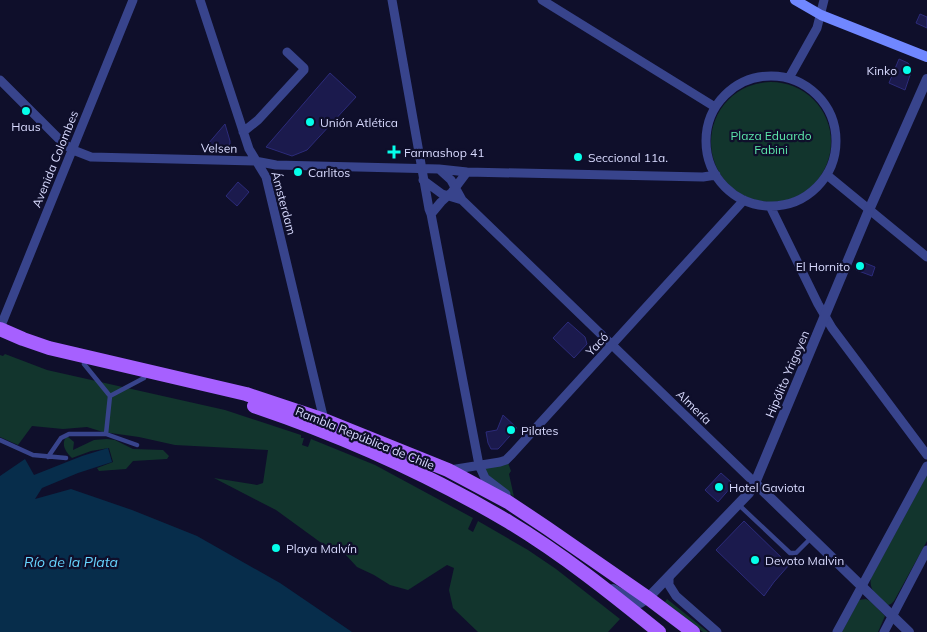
<svg xmlns="http://www.w3.org/2000/svg" width="927" height="632" font-family="Mulish,sans-serif">
  <style>
    .green { fill: #12352d }
    .water { fill: #072d4b }
    .building { fill: #1b1a4d; stroke: #2c2b7a }
    .lines { fill: none; stroke-linecap: round; stroke-linejoin: round }
    .service { stroke: #38448c; stroke-width: 4.5 }
    .minor { stroke: #38448c; stroke-width: 9 }
    .tertiary { stroke: #38448c; stroke-width: 10 }
    .secondary { stroke: #7087ff; stroke-width: 10 }
    .primary { stroke: #a660ff; stroke-width: 14 }
    .poi-dot { fill: #05ffea; stroke: #0f0f2b; stroke-width: 2 }
    .labels { text-anchor: middle; dominant-baseline: central; stroke-width: 4.5; stroke-linejoin: round; paint-order: stroke }
    .poi-label { font-size: 12px; fill: #d9dbff; stroke: #0f0f2b; text-anchor: start }
    .park-label { font-size: 12px; fill: #5de7ab; stroke: #0f0f2b }
    .street-label { font-size: 12px; fill: #d9dbff; stroke: #0f0f2b }
    .water-label { font-size: 14px; font-style: italic; fill: #67d5ff; stroke: #0f0f2b }
  </style>
  <rect width="100%" height="100%" fill="#0f0f2b"/>
  <path class="green" d="M711 142a60 60 0 1 1 120 0a60 60 0 1 1-120 0Z
    M5,354L47,370L225,410L301,435V438H304L302,445L308,447L311,439L375,465L473,518L468,529L473,532L478,521L528,550L556,569L620,619L608,632H478L453,608L449,590L454,568L447,565L408,590L390,585L374,575L357,567L345,554L320,542L276,510L214,478L257,485L263,483L268,450L175,445L139,437L103,432L87,427L63,429L32,426L18,445L0,437V355L3,356Z
    M67,436L74,442L73,450L94,440L107,439L115,440L133,449L163,450L169,456L167,459L133,461L126,469L99,471L97,468L113,462L109,448L91,451L72,458C66,452 60,444 67,436Z
    M508,463L511,471L509,474L514,497L487,475L484,468Z
    M927,475V541L894,601L891,604L888,605C879,599 868,590 871,578Z
    M667,599L708,632H703L665,602Z
    M866,599L870,601L885,616L878,632H842L857,604L859,600Z"/>
  <path class="water" d="M108,448L112,462L78,473L42,488L35,499L71,489L132,510L197,536L280,583L352,632H0V476L25,459L34,475L82,456Z"/>
  <path class="building" d="M920,14L927,17V28L916,23Z
    M899,59L908,63L912,69L905,90L889,83Z
    M330,73L356,97L307,150L292,156L266,147Z
    M225,124L230,141V144L227,146L208,144Z
    M238,182L249,192L237,206L226,196Z
    M860,261L875,267L872,276L856,270Z
    M568,322L585,337L587,344L574,358L553,338Z
    M503,415L517,428L500,447L498,449H491L488,443L486,432L497,430Z
    M721,473L731,482L732,486L718,502L705,490Z
    M744,521L789,565L774,582L764,596L716,550Z"/>
  <g class="lines">
    <path class="service" d="M110,396L144,378
      M106,434L137,445
      M0,440L33,455L66,458
      M48,457L61,438L69,434H106L110,396L84,364
      M739,505L790,553H796L811,538"/>
    <path class="minor" d="M200,0L249,149L266,177L324,420
      M392,0L429,209L431,214L479,465L485,478L506,494V497
      M542,0L715,107
      M706 141a65 65 0 1 1 130 0a65 65 0 1 1-130 0Z
      M789,78L817,28L824,0
      M0,80L63,143L73,150L91,157L255,161L276,165L439,169L467,172L703,177L716,175
      M243,132L258,120L304,70V68L287,52
      M440,170L451,180L462,200L755,483
      M827,175L927,257
      M423,180L442,194L462,200
      M770,206L818,304L832,328L927,455
      M431,214L441,202L452,192L467,172
      M0,328L133,0
      M450,470L500,462L506,460L512,454L744,200
      M669,576V585L676,596L717,632
      M837,632L927,466
      M884,632L927,550"/>
    <path class="tertiary" d="M755,483L909,632
      M613,589L637,603H640L648,598L749,493L755,483L869,210L927,79"/>
    <path class="secondary" d="M795,0L821,15L927,57"/>
    <path class="primary" d="M0,329L23,339L49,348L246,394L324,420L448,470L508,502L547,528L648,598L693,632
      M254,406C343,436 428,474 509,522C562,554 611,593 659,632"/>
  </g>
  <g class="poi-dot">
    <circle cx="907" cy="70" r="5"/>
    <circle cx="26" cy="111" r="5"/>
    <circle cx="310" cy="122" r="5"/>
    <path d="M391.5 144.5h5v5h5v5h-5v5h-5v-5h-5v-5h5z"/>
    <circle cx="578" cy="157" r="5"/>
    <circle cx="298" cy="172" r="5"/>
    <circle cx="860" cy="266" r="5"/>
    <circle cx="511" cy="430" r="5"/>
    <circle cx="719" cy="487" r="5"/>
    <circle cx="276" cy="548" r="5"/>
    <circle cx="755" cy="560" r="5"/>
  </g>
  <g class="labels">
    <g class="poi-label">
      <text x="897" y="70" text-anchor="end">Kinko</text>
      <text x="320" y="122">Unión Atlética</text>
      <text x="26" y="126" text-anchor="middle">Haus</text>
      <text x="404" y="152">Farmashop 41</text>
      <text x="588" y="157">Seccional 11a.</text>
      <text x="308" y="172">Carlitos</text>
      <text x="850" y="266" text-anchor="end">El Hornito</text>
      <text x="521" y="430">Pilates</text>
      <text x="729" y="487">Hotel Gaviota</text>
      <text x="286" y="548">Playa Malvín</text>
      <text x="765" y="560">Devoto Malvin</text>
    </g>
    <g class="park-label">
      <text x="771" y="135">Plaza Eduardo<tspan x="771" dy="14">Fabini</tspan></text>
    </g>
    <g class="street-label">
      <text transform="translate(219 148) rotate(1)">Velsen</text>
      <text transform="translate(55 159) rotate(-68)">Avenida Colombes</text>
      <text transform="translate(284 203) rotate(75)">Ámsterdam</text>
      <text transform="translate(597 344) rotate(-47)">Yacó</text>
      <text transform="translate(787 374) rotate(-67)">Hipólito Yrigoyen</text>
      <text transform="translate(694 407) rotate(44)">Almería</text>
      <text transform="translate(365 438) rotate(22)">Rambla República de Chile</text>
    </g>
    <g class="water-label">
      <text x="71" y="562">Río de la Plata</text>
    </g>
  </g>
</svg>
